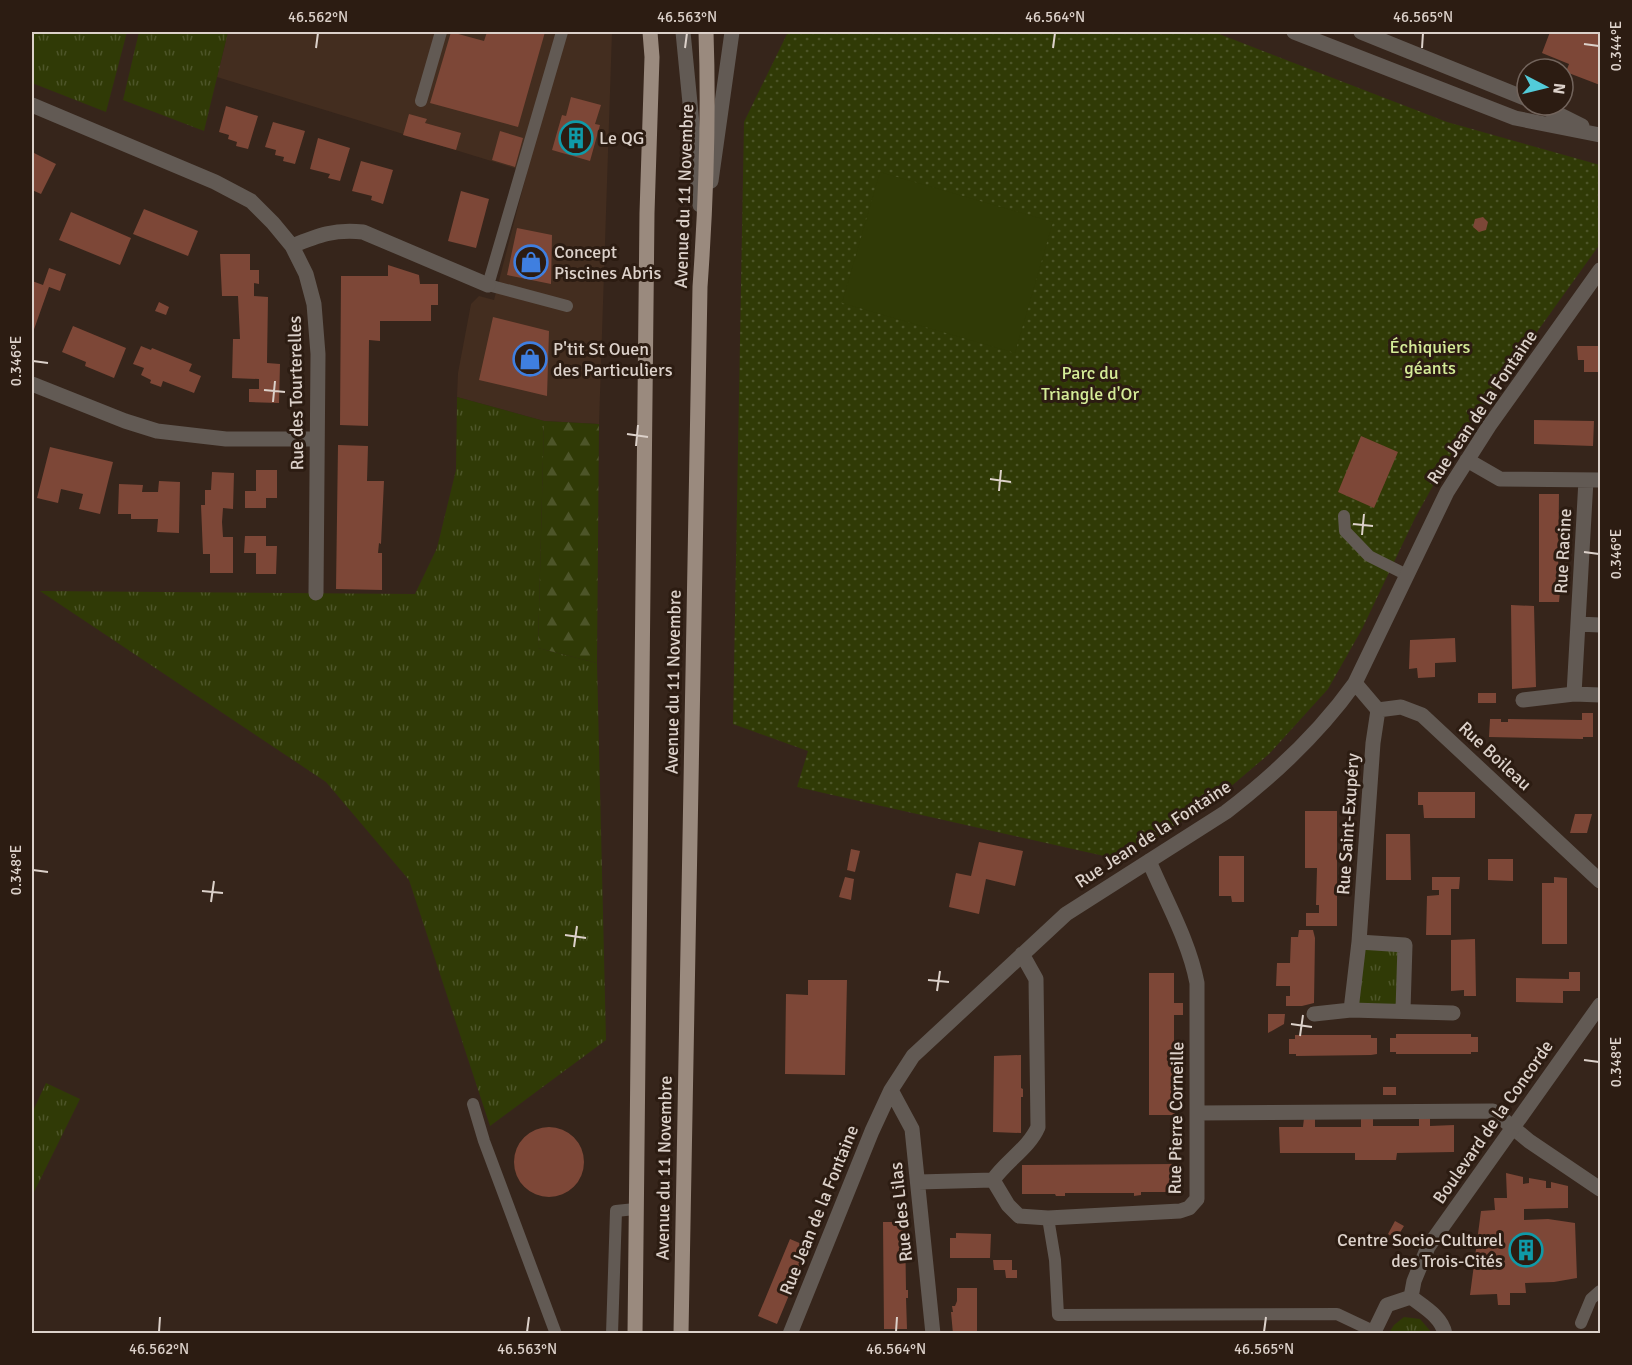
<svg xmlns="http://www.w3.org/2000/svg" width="1632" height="1365" font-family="Signika,sans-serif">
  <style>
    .built { fill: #432d1f }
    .grass { fill: url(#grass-tufts) }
    .forest { fill: url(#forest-firs) }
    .park { fill: url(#park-dots) }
    .pitch { fill: #303a06 }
    .building { fill: #7d4737 }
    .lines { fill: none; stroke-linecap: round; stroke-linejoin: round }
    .service { stroke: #625a54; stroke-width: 12 }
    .minor { stroke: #625a54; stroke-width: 15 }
    .tertiary { stroke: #625a54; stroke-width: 15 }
    .primary { stroke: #9a8a7e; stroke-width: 15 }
    .ticks { fill: none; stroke: #dcd1ca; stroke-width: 2 }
    .labels { text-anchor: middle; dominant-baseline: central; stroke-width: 6; stroke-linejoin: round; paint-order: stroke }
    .poi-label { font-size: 18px; fill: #dcd1ca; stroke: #2c1c12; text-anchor: start }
    .street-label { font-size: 18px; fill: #dcd1ca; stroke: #2c1c12 }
    .park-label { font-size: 18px; fill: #d5ec98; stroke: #2c1c12 }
    .neatline { fill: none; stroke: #dcd1ca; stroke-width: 2 }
    .ticks-label { font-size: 15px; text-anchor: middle; fill: #dcd1ca }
  </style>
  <defs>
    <pattern id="grass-tufts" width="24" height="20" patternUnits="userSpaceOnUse" patternTransform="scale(1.5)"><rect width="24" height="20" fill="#303a06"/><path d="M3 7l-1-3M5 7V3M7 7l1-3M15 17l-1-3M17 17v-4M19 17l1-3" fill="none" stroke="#4d5529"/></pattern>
    <pattern id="forest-firs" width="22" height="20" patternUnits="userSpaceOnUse" patternTransform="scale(1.5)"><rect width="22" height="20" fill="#303a06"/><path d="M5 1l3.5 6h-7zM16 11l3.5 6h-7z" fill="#4d5529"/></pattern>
    <pattern id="park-dots" width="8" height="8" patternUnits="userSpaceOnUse" patternTransform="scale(1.5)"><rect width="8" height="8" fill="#303a06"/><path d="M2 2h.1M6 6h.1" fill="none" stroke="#4d5529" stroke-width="1.8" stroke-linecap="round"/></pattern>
  </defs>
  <rect width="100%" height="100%" fill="#36251b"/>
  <path class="built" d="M228,32H612L599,424L544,421L457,397L458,373L471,304L479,296L494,300L527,172L217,77Z"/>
  <path class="grass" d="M32,32H127L106,112L32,83Z
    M139,32H228L204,131L123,100Z
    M457,397L544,421L538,648L597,663L606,1040L490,1126L409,880L326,782L40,591L415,594L437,548L456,470Z
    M1362,947L1400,949L1397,1006L1358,1004Z
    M46,1083L80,1099L32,1196V1113Z
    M1404,1317L1420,1319L1432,1333H1389L1394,1325Z"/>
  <path class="forest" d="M544,421L599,424L597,663L538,648Z"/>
  <path class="park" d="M788,32H1214L1447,122L1600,165V244L1466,431L1444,466L1415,518L1362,629L1328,689L1269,754L1215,800L1122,860L797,787L808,751L733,724L744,122Z"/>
  <path class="pitch" d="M880,172L1053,222L1015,353L842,303Z"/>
  <path class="building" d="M451,32L484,41L487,32H545L518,127L430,103Z
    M1550,32H1600V85L1566,72L1569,64L1542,53Z
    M571,97L601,105L595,124L600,125L590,161L552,150L562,115L566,116Z
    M226,106L258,116L248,149L236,146L237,142L228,139L229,135L219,132Z
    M409,114L427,119L425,123L461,133L456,150L403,135Z
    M273,122L305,131L295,164L283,161L284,157L275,155L276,150L265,147Z
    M500,131L523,138L515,167L492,160Z
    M318,138L350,148L340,181L328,178L330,174L310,169Z
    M32,152L56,164L41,194L32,190Z
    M361,161L393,170L383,204L371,200L372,196L352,191Z
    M461,191L489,199L476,248L448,241Z
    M144,209L198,231L188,256L133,234Z
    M71,212L131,238L120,265L59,240Z
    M1483,217L1488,222L1486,230L1479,232L1473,227L1475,219Z
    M517,228L552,235L551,284L507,275Z
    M220,254H250V270H259V284L254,283V296L268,297L267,363L280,364L279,403L249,402V389H259V379L232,378L233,339H240L238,296H222Z
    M388,265L419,275L420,284H438V305H431V321H380V341L369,340L368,426L340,425L341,276H388Z
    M49,268L66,274L60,291L49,287L32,335V281L43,285Z
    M159,302L169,307L166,315L155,311Z
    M493,317L549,331L547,396L479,380Z
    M73,326L126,348L114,378L85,366L86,362L62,352Z
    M141,346L151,350L152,348L192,364L189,371L201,376L194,393L163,381L161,387L150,383L151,380L141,375L144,368L133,364Z
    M1577,346H1600V372H1584V360H1578Z
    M1534,420L1594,421L1593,446L1534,444Z
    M1361,436L1398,452L1374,508L1338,492Z
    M338,445L368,446L367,481H384L381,544L379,543L378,553H382V590L336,589Z
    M50,447L113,462L100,514L79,509L83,494L61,489L58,503L37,498Z
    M256,470H277V498H266V508H245V491H256Z
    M212,472L234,473L233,509L223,508L222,522L223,537H233V573H210V554H203L201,505H205V490H211Z
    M159,481L180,482L179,533L157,532L158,519H131V514H118L119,484L143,485L142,492H158Z
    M1539,494H1559L1558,585H1555V593L1560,592L1559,602H1539Z
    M245,536H266V546H277L276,574H256V553H244Z
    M1511,605L1534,606L1536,687L1512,689Z
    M1455,638L1456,662L1435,663V677L1418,678L1417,668L1409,669L1410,640Z
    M1478,693H1496V703H1478Z
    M1582,713H1593V737H1583V739L1489,737L1490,719H1501V722H1508V719L1582,720Z
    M1418,792H1475V818H1424L1423,805H1418Z
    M1305,811H1337V926H1306V913H1319V905H1316L1317,868H1305Z
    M1575,814H1592L1587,833H1570Z
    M1386,834H1410L1411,880H1386Z
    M979,842L1023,851L1015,886L986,879L979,914L949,907L956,873L971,876Z
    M851,849L860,851L855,872L847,870Z
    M1219,856H1244V902H1232L1231,896H1219Z
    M1488,859H1513V881L1488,880Z
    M845,877L854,879L851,900L839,897Z
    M1432,877H1460L1459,889H1451V935H1426L1427,896L1439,895V890H1432Z
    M1554,877L1567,878V944H1542V883H1554Z
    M1299,930H1313L1315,938L1314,1003L1302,1006H1286V996H1290V986H1276L1277,963H1290L1291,937H1298Z
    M1475,939L1476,996H1464V990L1451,991V940Z
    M1569,972H1580V991H1563V1003L1516,1002V978L1569,979Z
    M1149,973H1174V1003H1183V1015H1174V1074H1184V1085H1175V1115H1149Z
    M808,980H847L845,1075L785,1074L786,994L808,995Z
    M1268,1014H1285L1284,1024L1268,1033Z
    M1396,1034H1471V1037H1478V1052H1471V1054H1396V1052H1390V1038H1396Z
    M1295,1035H1371V1038H1377V1054L1371,1055L1296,1056V1054H1289V1039H1295Z
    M1021,1055V1088L1023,1089V1097H1021V1133L993,1132L994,1056Z
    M1598,1063H1600V1112H1598Z
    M1383,1087H1396V1095H1383Z
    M1430,1116V1126L1454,1125V1152L1397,1153L1396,1160H1355V1153H1280L1279,1127H1303L1304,1118H1315V1127H1361V1117H1373V1126H1419V1117Z
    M514 1162a35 35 0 1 1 70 0a35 35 0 1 1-70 0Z
    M1176,1164L1175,1192H1141V1195L1134,1196V1193H1065V1196H1056L1055,1194H1022V1165Z
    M1506,1173L1523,1177V1184L1529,1183V1178L1546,1181V1188H1551V1182L1568,1186V1208L1524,1209V1220L1548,1219L1575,1223L1577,1278L1554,1282L1525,1283L1526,1293H1510V1305H1498L1497,1294L1470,1295L1481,1211L1495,1210L1494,1198H1507Z
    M1395,1221L1404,1226L1396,1239L1388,1234Z
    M883,1222H905L906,1290H908V1298H906L907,1329H884Z
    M956,1233L991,1234L990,1258H950V1238H956Z
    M790,1239L809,1247L777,1324L758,1316Z
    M993,1260H1012V1270H1017V1278H1006L1005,1270H994Z
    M957,1288H977V1334H953L951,1312H953L952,1306H955L957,1301Z"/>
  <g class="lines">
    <path class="service" d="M562,32L488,285L567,306
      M421,101L441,32
      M1344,516L1345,531L1369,556L1407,575
      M473,1104L484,1141L556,1334
      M1048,1218L1055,1260L1058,1315L1337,1314L1373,1331
      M1581,1323L1591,1299L1600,1291
      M612,1334L616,1211L635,1209"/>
    <path class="minor" d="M32,105L215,182L251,201L273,223L292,246L306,274L314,304L318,354L316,593
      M292,246C319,235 334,229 363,232L488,285
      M32,384L125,421L157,431L226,439H317
      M1467,460L1500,479L1600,480
      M1586,480L1574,694L1600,695
      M1578,624L1600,625
      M1355,683L1378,710L1401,707L1422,715L1600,881
      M1523,700L1574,694
      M1378,710L1373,743L1359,942L1351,1010L1453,1013
      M1359,942L1405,945L1403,1010
      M1314,1014L1351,1010
      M891,1090L912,1129L933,1334
      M1198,1113L1493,1111L1529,1141L1600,1189
      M993,1180L1008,1205L1019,1216L1048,1218L1180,1211L1189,1208L1197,1199V983C1189,941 1166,901 1149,861
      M993,1180C1006,1161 1029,1148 1038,1127L1036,979L1022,954
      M918,1182L993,1180
      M790,1334L872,1131L891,1090L913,1056L1066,914L1226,812C1273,776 1320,732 1355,683L1447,492L1489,426L1600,270"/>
    <path class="tertiary" d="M683,32L700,205
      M1294,32L1515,118L1600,135
      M1361,32L1527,99
      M1540,105L1582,126
      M711,181L732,32
      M1411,1297L1414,1281L1428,1247L1600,1005
      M1411,1297C1424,1307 1442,1317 1445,1334
      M1373,1334L1387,1305L1411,1297"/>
    <path class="primary" d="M635,1334L647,213L652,57L650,32
      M681,1334L700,287C706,202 709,116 706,32"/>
  </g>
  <path class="ticks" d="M1584,44L1599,46M316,48L318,33M685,48L687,33M1053,48L1055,33M1422,48L1423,33M33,361L48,363M264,390L285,392M273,402L275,381M627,434L648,437M636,446L638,425M990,479L1011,482M999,491L1001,470M1353,524L1373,526M1362,535L1364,514M1584,552L1599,554M33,870L48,872M202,891L223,893M211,902L214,881M565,935L586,938M574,947L577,926M928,980L949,982M937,991L940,971M1291,1024L1312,1027M1300,1036L1303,1015M1584,1060L1599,1062M159,1332L160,1317M527,1332L529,1317M896,1332L897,1317M1264,1332L1266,1317"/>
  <defs>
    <symbol id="building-ring" viewBox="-11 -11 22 22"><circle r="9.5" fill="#2c1c12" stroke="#0f9aa8" stroke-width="1.5"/><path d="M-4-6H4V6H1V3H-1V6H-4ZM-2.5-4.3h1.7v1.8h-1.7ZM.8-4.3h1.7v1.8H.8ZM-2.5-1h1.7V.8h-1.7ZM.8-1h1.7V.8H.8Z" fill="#0f9aa8"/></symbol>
    <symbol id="shop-ring" viewBox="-11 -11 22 22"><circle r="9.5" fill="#2c1c12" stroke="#3f7fe0" stroke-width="1.5"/><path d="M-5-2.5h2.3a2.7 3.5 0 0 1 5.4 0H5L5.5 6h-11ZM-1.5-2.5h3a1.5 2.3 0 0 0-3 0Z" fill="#3f7fe0"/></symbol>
  </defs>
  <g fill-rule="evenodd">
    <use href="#building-ring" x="557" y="119" width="38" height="38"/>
    <use href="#shop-ring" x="512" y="243" width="38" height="38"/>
    <use href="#shop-ring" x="511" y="340" width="38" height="38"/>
    <use href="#building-ring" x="1507" y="1231" width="38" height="38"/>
  </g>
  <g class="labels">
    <g class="poi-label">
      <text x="599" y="138">Le QG</text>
      <text x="554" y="252">Concept<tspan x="554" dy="21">Piscines Abris</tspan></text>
      <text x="553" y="349">P'tit St Ouen<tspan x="553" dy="21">des Particuliers</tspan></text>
      <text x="1503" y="1240" text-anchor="end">Centre Socio-Culturel<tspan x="1503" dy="21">des Trois-Cités</tspan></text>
    </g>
    <g class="street-label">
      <text transform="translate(684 196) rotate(-88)">Avenue du 11 Novembre</text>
      <text transform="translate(296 393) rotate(-91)">Rue des Tourterelles</text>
      <text transform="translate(1482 407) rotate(-56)">Rue Jean de la Fontaine</text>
      <text transform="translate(1563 551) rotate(-87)">Rue Racine</text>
      <text transform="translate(673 682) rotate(-89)">Avenue du 11 Novembre</text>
      <text transform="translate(1495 756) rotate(43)">Rue Boileau</text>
      <text transform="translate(1348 824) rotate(-86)">Rue Saint-Exupéry</text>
      <text transform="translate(1153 834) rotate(-33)">Rue Jean de la Fontaine</text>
      <text transform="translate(1176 1118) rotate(-89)">Rue Pierre Corneille</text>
      <text transform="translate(1493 1122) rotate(-55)">Boulevard de la Concorde</text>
      <text transform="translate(664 1168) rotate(-89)">Avenue du 11 Novembre</text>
      <text transform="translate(819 1210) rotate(-68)">Rue Jean de la Fontaine</text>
      <text transform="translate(901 1212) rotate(-96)">Rue des Lilas</text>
    </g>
    <g class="park-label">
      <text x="1430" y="347">Échiquiers<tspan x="1430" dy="21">géants</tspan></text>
      <text x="1090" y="373">Parc du<tspan x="1090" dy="21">Triangle d'Or</tspan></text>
    </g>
  </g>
  <rect width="1632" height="1365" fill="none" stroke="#2c1c12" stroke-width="66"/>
  <g transform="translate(1545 87) rotate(97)"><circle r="28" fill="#2c1c12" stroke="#72645c" stroke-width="1.5"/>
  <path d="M0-4.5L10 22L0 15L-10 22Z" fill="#52cbd9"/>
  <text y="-9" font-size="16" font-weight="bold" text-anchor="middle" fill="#dcd1ca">N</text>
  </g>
  <rect x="33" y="33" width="1566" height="1299" class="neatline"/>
  <g class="ticks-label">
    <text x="318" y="22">46.562°N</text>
    <text x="687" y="22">46.563°N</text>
    <text x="1055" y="22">46.564°N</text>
    <text x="1423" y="22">46.565°N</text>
    <text transform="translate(1616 46) rotate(-90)" y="5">0.344°E</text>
    <text transform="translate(16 361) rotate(-90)" y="5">0.346°E</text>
    <text transform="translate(1616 554) rotate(-90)" y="5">0.346°E</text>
    <text transform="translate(16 870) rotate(-90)" y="5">0.348°E</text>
    <text transform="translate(1616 1062) rotate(-90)" y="5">0.348°E</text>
    <text x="159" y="1354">46.562°N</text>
    <text x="527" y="1354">46.563°N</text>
    <text x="896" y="1354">46.564°N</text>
    <text x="1264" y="1354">46.565°N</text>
  </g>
</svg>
